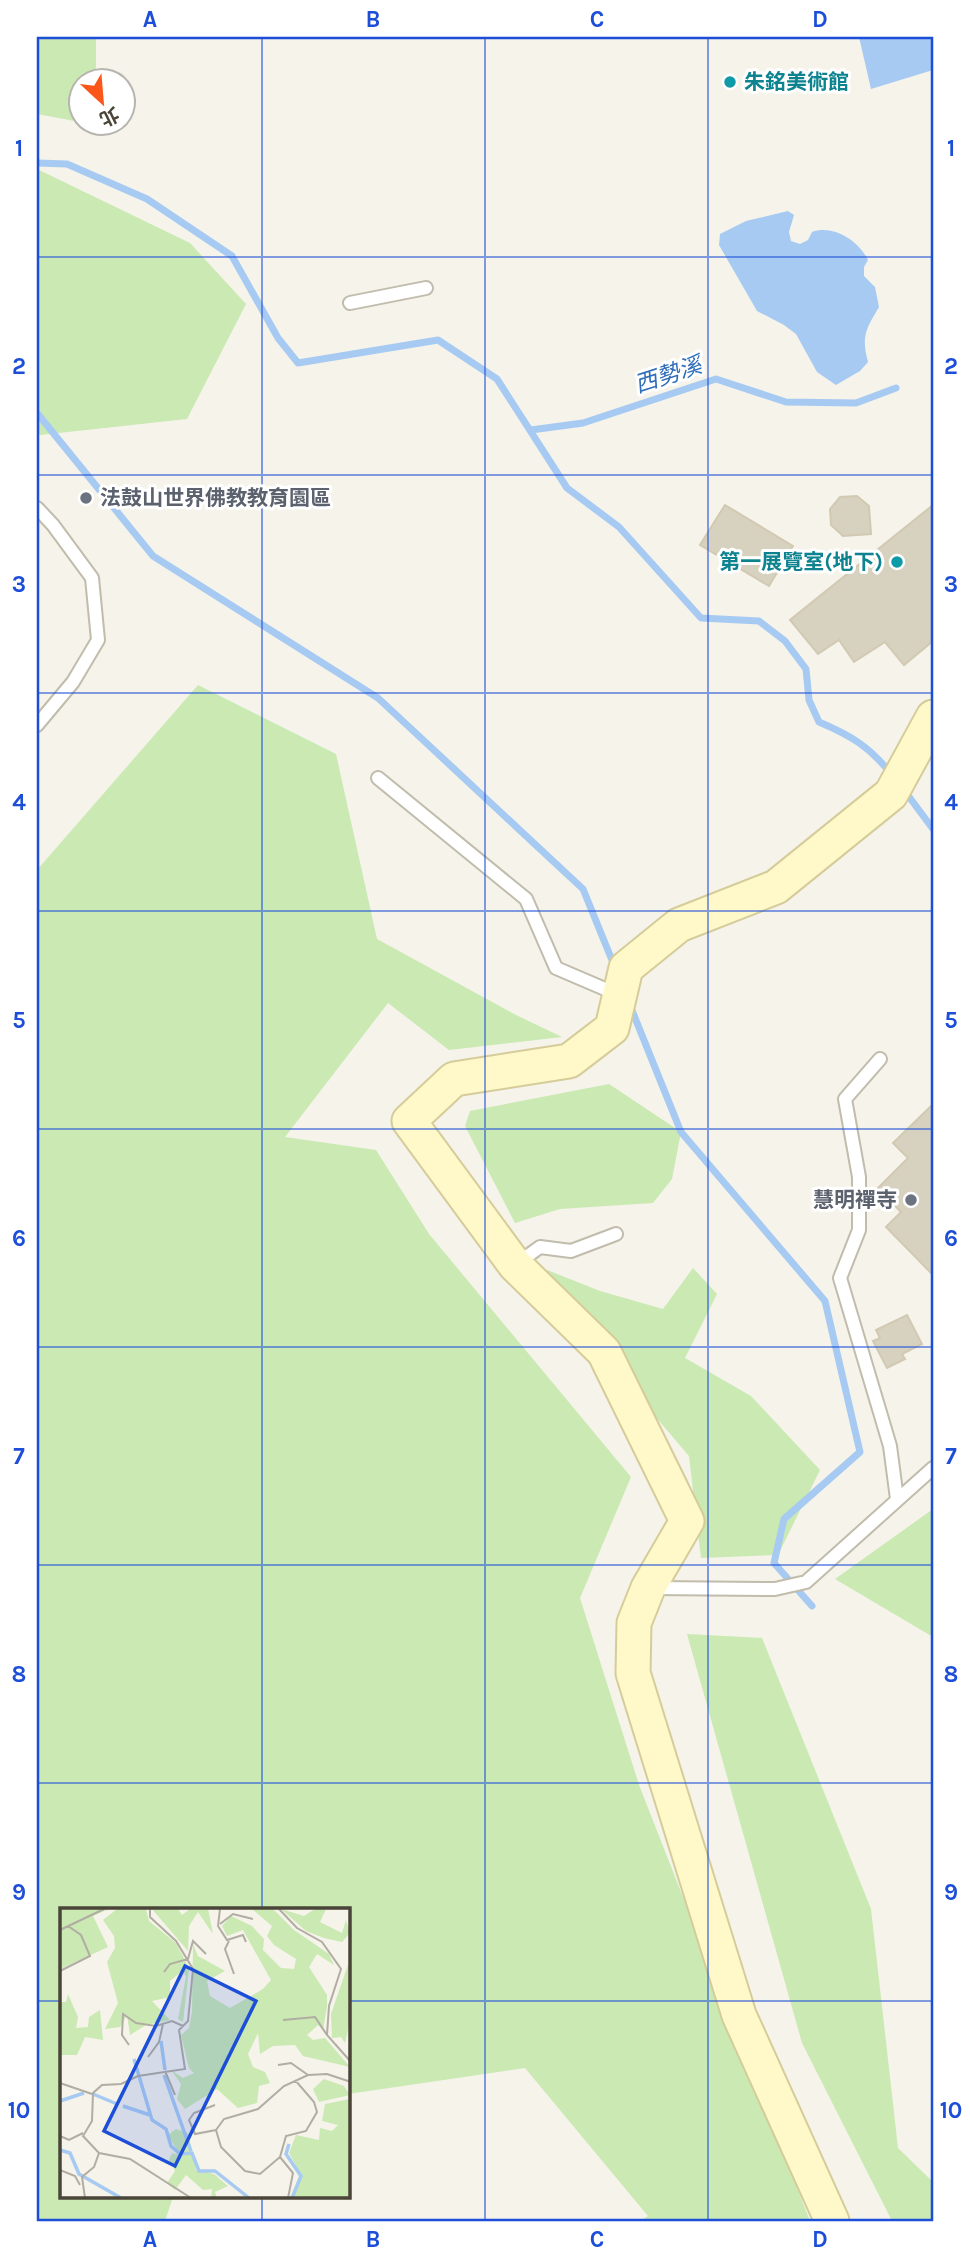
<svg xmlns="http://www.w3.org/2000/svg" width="970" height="2258" font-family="Karla,'Noto Sans TC',sans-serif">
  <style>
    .green { fill: #cae9b3 }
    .water { fill: #a7caf2 }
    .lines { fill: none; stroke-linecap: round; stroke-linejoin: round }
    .stream { stroke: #a7caf2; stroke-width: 7 }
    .building { fill: #d7d1bf; stroke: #d2c9b2; stroke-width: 2 }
    .lane-casing { stroke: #c1bcac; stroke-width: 16 }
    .secondary-casing { stroke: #d5cc9a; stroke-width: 37 }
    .lane { stroke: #fff; stroke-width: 12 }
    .secondary { stroke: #fff9ca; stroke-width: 33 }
    .grid { fill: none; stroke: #1d4ed8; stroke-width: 2; stroke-opacity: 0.55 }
    .culture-dot { fill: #0f9aa8; stroke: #fff; stroke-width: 2.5 }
    .worship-dot { fill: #6b7280; stroke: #fff; stroke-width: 2.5 }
    .labels { text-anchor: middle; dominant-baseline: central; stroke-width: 6; stroke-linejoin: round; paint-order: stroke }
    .culture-label { font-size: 21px; font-weight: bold; fill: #0d838f; stroke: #fff; text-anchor: start }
    .worship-label { font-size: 21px; font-weight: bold; fill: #5b616d; stroke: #fff; text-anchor: start }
    .water-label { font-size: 23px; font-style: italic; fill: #2f6db8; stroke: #fff }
    .inset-river { fill: none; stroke: #a7caf2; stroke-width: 3.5 }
    .inset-road { fill: none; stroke: #b1ada3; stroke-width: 2 }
    .view { fill: #1d4ed8; fill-opacity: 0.15; stroke: #1d4ed8; stroke-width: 3.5 }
    .inset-edge { fill: none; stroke: #4a4538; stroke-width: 3.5 }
    .neatline { fill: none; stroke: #1d4ed8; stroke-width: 2.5 }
    .grid-label { font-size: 23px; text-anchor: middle; font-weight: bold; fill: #1d4ed8 }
  </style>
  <rect width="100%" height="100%" fill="#f5f3ea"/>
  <path class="green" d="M37,37H96V80H80V122L37,114Z
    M37,169L190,243L246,304L187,419L40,435L37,431Z
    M198,685L336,754L377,939L516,1015L562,1037L449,1050L388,1003L285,1137L376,1150L429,1234L631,1477L580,1598L639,1785L810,2221H641L648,2216L525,2068L348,2094V1910H61V2197H173L165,2221H37V870Z
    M609,1084L681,1132L672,1179L653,1203L560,1209L515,1223L465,1126L470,1111Z
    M522,1260L600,1291L663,1309L693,1268L717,1294L685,1358L751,1396L820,1470L778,1555L701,1558L689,1456Z
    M933,1509V1637L835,1579Z
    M687,1634L762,1638L871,1909L898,2148L933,2182V2221H892L802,2043Z"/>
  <path class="water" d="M859,37H933V70L871,89Z
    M788,211L794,215L789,232L791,241L800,244L808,240L812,232C833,224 859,241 868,260L864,267V276L875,287L879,307C866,329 861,336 868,362L860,371L836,385L817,372L796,334L784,325L757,311L719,245L720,234L746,221Z"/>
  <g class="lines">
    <path class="stream" d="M37,163L67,164L147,199L232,256L278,338L298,363L438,340L497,379L567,488L619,527L701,618L759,621L785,641L806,669L809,700L819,722C852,736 870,747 892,775
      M37,413L153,556L378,698L583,889L616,970
      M531,430L583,423L716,379L786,402L856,403L896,388
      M904,790L933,829
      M629,1003L681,1132L825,1301L860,1452L784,1519L774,1563L812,1606"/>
  </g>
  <path class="building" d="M857,496L869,506L871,534L843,536L831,525L830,509L840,497Z
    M725,505L793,546L769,586L700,545Z
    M933,505V641L904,665L885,642L854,662L839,640L818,654L790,620Z
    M933,1104V1275L886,1227L901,1212L878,1188L908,1158L893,1143Z
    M907,1315L922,1344L902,1354L905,1359L887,1368L873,1341L880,1338L876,1330Z"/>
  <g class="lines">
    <defs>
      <path id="lane" d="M350,303L426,288
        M37,508L53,525L92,578L98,640L73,682L37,725
        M378,778L526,899L556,968L619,995
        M880,1059L845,1099L859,1177V1230L840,1278L890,1446L897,1499
        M515,1265L540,1247L571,1251L616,1234
        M652,1588L775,1589L806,1582L933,1468"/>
      <path id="secondary" d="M832,2221L739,2015L633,1673L634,1623L648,1588L687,1521L604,1352L515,1265L409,1121L454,1079L569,1061L612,1028L626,968L679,925L776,887L891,794L933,717"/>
    </defs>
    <use href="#lane" class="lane-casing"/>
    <use href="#secondary" class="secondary-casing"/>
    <use href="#lane" class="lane"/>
    <use href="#secondary" class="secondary"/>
  </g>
  <path class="grid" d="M262,37V1910M485,37V2221M708,37V2221M37,257H933M37,475H933M37,693H933M37,911H933M37,1129H933M37,1347H933M37,1565H933M37,1783H933M37,2001H61M348,2001H933M262,2197V2221"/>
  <g class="culture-dot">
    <circle cx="730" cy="82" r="7"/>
    <circle cx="897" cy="562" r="7"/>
  </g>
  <g class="worship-dot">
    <circle cx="86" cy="498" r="7"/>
    <circle cx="911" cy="1200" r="7"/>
  </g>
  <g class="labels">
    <g class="culture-label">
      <text x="744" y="82">朱銘美術館</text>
      <text x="883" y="562" text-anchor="end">第一展覽室(地下)</text>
    </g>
    <g class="worship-label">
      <text x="100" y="498">法鼓山世界佛教教育園區</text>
      <text x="897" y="1200" text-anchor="end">慧明禪寺</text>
    </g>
    <g class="water-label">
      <text transform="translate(668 375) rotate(-18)">西勢溪</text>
    </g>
  </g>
  <g transform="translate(60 1908)">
    <rect width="290" height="290" fill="#f5f3ea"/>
    <path d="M0,1H49L33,8L48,39L0,61ZM57,1H86L89,13L116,35L129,60L123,114L118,111L126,69L123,62L110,73V89L92,93L110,112L86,117L70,127L67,107L60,119L45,121L58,95L47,54L55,40L54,28L43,12ZM92,1H118L122,7L130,1H148L153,26L138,4L129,18L128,43ZM192,1H213L234,22L269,46L274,57L257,46L249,59L267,87V98L263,122L258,117L247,127L253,132L265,130L290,159L243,148L235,137L213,138L200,146L198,125L188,146L193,159L205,164L210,175L199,178L197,195L178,200L157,181L125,201L117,191L121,176L111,162L123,170L134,165L129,160L121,127L129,120L132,104L133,36L138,48L165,63L147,73L150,88L170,100L203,81L211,72L183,22L167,28L162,18L171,8L192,18L204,31L203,42L221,60L234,61L236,51L214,37L207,28L212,18ZM221,1L244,8L255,1H266L260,14L282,25L286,12L290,25L282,34L264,30L246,23ZM290,51L291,109L285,135L281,129L272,130L271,106ZM8,86L18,109L16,120L28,119L29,109L40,102L43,132L25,129L17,147H0V94H6ZM264,171L284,178L290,187L259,194L253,181ZM290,191V290H234L240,265L229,245L236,227L259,232L260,220L272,223L278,217L262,213L265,196ZM116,221L128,225L136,262L154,266L168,278L155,284L157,290H151L152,281L143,282L126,267L115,282L107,275L115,263L109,252L112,245L120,247L108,227Z" fill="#cae9b3"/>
    <path class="inset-river" d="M101,133L105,162M74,151L92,212L106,221L111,238L120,246L132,245L139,263H155L189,290M104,167L131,243M33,186L57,196M0,193L24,185M63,198L90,207M229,236L226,246L241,268L232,290M0,242L10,245L19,266L61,290"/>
    <path class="inset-road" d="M160,1L158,18L167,32L183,27L186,34M219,1L237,20L262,34L281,61L269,98L267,127L291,154M160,16L173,6L193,11M0,22L44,1M169,33L165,41L174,66M0,63L30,48L21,27L8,18M104,64L110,56L128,51L133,33L146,46M223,112L255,109L267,127M69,137L62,127L63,106L76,115L96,118L112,113L123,118M88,149L99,134L103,116M218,157L231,155L248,167M105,163L115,187M0,175L32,186M155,197L134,205L129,212L135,226L156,222M156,222L161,239L185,263L200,266L220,249L226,228L246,223L257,204L254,194L235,172M156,222L164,211L198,201L224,178L248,167L267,166L291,174M0,228L9,232L23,225M39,245L70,251L131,290M220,249L233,265L228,290M0,262L15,268L20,277M25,290L22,269L34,259L39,245L23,228L32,213L33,185L42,177L61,176L78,168L125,161L119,122L128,113L133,61L116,33L90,9V1"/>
    <path class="view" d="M125,58L196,93L115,258L44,223Z"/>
    <rect width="290" height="290" class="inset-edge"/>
  </g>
  <rect width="970" height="2258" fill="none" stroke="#ffffff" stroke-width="77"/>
  <g transform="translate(102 102) rotate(154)"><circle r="33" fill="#ffffff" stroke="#b7b5af" stroke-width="2"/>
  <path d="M0-5L12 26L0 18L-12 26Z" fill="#fc571b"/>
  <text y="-10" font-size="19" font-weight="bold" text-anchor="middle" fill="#4a4538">北</text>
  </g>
  <rect x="38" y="38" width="894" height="2182" class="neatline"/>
  <g class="grid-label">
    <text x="150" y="27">A</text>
    <text x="373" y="27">B</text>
    <text x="597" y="27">C</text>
    <text x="820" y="27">D</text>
    <text x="19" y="156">1</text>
    <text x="951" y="156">1</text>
    <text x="19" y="374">2</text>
    <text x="951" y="374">2</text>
    <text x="19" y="592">3</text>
    <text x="951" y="592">3</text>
    <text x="19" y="810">4</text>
    <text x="951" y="810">4</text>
    <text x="19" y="1028">5</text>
    <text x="951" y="1028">5</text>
    <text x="19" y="1246">6</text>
    <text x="951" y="1246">6</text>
    <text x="19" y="1464">7</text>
    <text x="951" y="1464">7</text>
    <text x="19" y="1682">8</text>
    <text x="951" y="1682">8</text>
    <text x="19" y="1900">9</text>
    <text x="951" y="1900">9</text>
    <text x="19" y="2118">10</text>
    <text x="951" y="2118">10</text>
    <text x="150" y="2247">A</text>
    <text x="373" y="2247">B</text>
    <text x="597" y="2247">C</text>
    <text x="820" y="2247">D</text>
  </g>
</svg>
